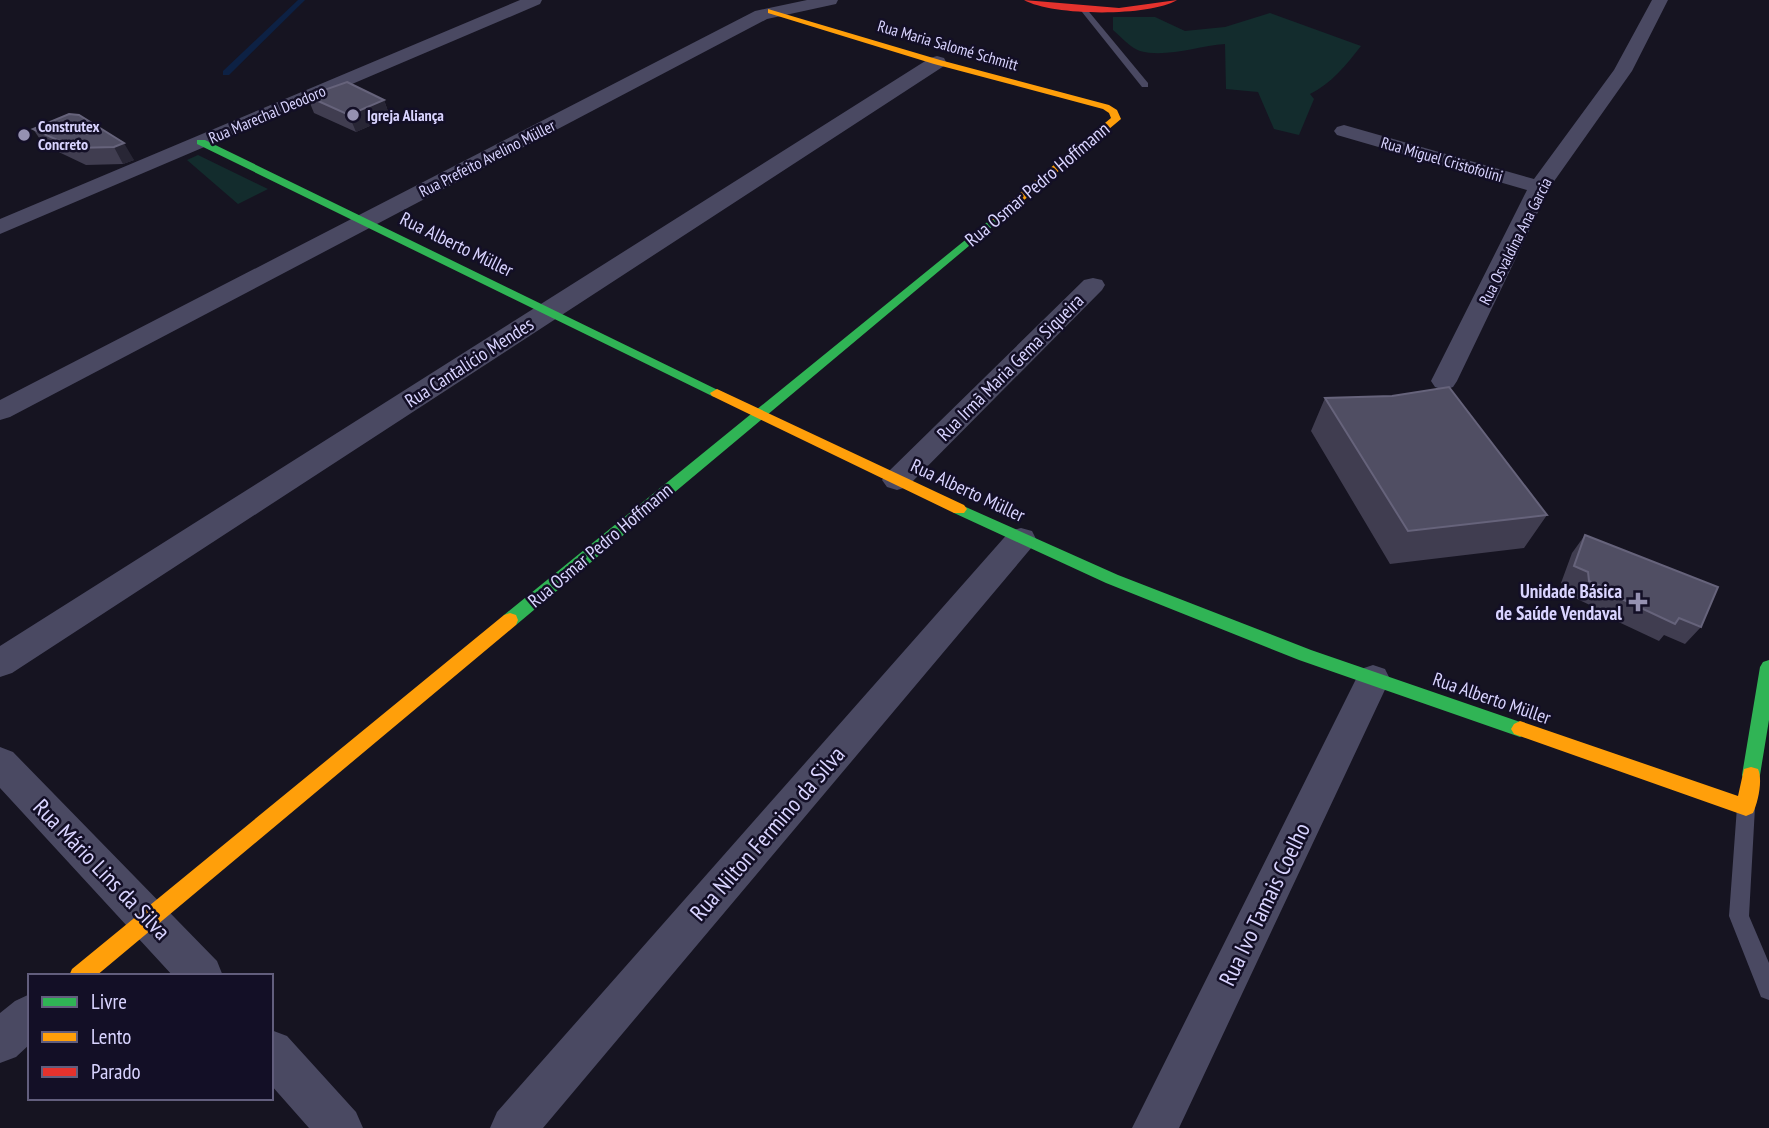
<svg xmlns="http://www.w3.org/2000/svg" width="1769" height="1128" font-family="'PT Sans Narrow',sans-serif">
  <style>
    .green { fill: #132c2d }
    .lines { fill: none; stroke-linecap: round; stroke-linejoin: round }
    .stream { fill: #0d2144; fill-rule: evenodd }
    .lane { fill: #4a4962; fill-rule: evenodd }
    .street { fill: #4a4962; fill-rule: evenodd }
    .fast { fill: #30b455; fill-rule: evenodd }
    .slow { fill: #ff9f0a; fill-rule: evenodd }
    .jam { fill: #e5322d; fill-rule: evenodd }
    .wall { fill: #403d50 }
    .shaded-wall { fill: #282635 }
    .building { fill: #504e63; stroke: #66637b; stroke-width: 2 }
    .poi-dot { fill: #9591b1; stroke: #130f26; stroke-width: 2.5 }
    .labels { text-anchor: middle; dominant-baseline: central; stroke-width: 5; stroke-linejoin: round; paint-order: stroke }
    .far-street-label { font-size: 16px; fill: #d9d4ff; stroke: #130f26 }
    .far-poi-label { font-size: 16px; font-weight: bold; fill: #d9d4ff; stroke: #130f26; text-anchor: start }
    .street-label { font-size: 19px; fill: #d9d4ff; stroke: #130f26 }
    .poi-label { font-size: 19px; font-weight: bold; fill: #d9d4ff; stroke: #130f26; text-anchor: end }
    .near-street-label { font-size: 23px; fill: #d9d4ff; stroke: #130f26 }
  </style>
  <rect width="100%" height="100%" fill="#161421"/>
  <path class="green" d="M1270,13L1361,46C1347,64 1331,84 1310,94L1314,99L1299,135L1274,129L1258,92L1226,89L1225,44C1198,46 1166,58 1140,51C1131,48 1121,37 1113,30V17H1155L1185,31L1225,27Z
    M198,155L268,189L238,204L187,160Z"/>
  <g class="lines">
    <path class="stream" d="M298,0H305L229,75H223V71Z"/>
    <path class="lane" d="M1085,7L1148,83V87H1142L1082,12L1081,10Z
      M1746,798L1753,801L1755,807L1749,916L1769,963V1000L1761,997L1729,916L1737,807L1739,801Z"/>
    <path class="street" d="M520,0H542L540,4L0,234V219Z
      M807,0H838L836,4L767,19L10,417L0,420V400L755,11Z
      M1652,0H1668L1632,71L1550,187L1457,381L1453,387L1444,390L1435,387L1431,381L1527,190L1337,135L1334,131L1337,127L1344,125L1534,179L1614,70Z
      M937,56L944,58L946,62L944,66L12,673L0,677V646L930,58Z
      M1093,278L1102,280L1105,285L1102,290L907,487L897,490L887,487L882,480L887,473L1084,280Z
      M1021,528L1032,531L1036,539L1032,547L543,1128H490L497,1112L1010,531Z
      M1373,665L1385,669L1390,679L1179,1128H1132L1361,669Z
      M0,747L13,752L217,961L223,976H173L0,788Z
      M30,994V1044L16,1057L0,1063V1013L15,1001Z
      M271,1030L287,1036L356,1112L363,1128H309L271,1085Z"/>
    <path class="fast" d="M197,140H205L724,393L717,397L712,396L197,144Z
      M996,215L1002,218L1000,220L516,625H504L502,620L504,615Z
      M959,504L1118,575L1311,650L1526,724L1529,729L1526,734L1520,737L1299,660L1106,583L954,513L951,509Z
      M1769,660V720L1760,775L1758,781L1751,783L1744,781L1742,775L1760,667L1763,662Z"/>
    <path class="slow" d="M768,9L940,60L1109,105L1117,110L1121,119L1000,220H992V216L1111,118L1109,113L1103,109L934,64L768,13Z
      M717,389L964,505L967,509L964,513H954L712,396L710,393Z
      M510,613L516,615L518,620L516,625L96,976H69L72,969L504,615Z
      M1520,721L1738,796L1744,769L1751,767L1758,769C1763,780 1758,802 1753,813L1746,816L1514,734L1511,729L1514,724Z"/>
    <path class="jam" d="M1024,0L1119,8L1177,0C1149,17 1052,16 1024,0Z"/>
  </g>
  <path class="wall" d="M307,96L384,100L390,117L356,132L314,113Z
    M69,114L134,160L123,164L86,165L44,145L33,129Z
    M1325,398L1547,515L1524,548L1390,564L1311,431Z
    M1585,535L1701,627L1685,644L1664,635L1659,641L1593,610L1592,606L1575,598L1574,590L1561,583L1572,553Z"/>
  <path class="shaded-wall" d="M384,100L390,117L356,132L349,115Z
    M124,143L134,160L123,164L114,147Z"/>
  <path class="building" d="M347,82L384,100L349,115L307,96Z
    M69,114L79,115L124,143L114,147L75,148L33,129Z
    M1449,387L1547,515L1408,531L1325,398L1392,396Z
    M1585,535L1718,587L1701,627L1679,618L1675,624L1607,592L1606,588L1589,581L1588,572L1574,566Z"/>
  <g class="poi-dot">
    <circle cx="353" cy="115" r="7"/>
    <circle cx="24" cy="135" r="7"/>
    <path d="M1634.5 591.5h7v7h7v7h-7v7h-7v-7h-7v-7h7z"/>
  </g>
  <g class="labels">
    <g class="far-street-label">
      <text transform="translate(948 45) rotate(16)">Rua Maria Salomé Schmitt</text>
      <text transform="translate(267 114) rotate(-23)">Rua Marechal Deodoro</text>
      <text transform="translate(487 158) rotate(-27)">Rua Prefeito Avelino Müller</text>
      <text transform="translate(1442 159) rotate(16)">Rua Miguel Cristofolini</text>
      <text transform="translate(1515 241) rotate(-63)">Rua Osvaldina Ana Garcia</text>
    </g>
    <g class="far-poi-label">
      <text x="367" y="115">Igreja Aliança</text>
      <text x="38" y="126">Construtex<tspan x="38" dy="18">Concreto</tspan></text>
    </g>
    <g class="street-label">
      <text transform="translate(1037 184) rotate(-40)">Rua Osmar Pedro Hoffmann</text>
      <text transform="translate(457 244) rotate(26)">Rua Alberto Müller</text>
      <text transform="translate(469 362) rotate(-33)">Rua Cantalício Mendes</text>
      <text transform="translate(1010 367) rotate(-45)">Rua Irmã Maria Gema Siqueira</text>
      <text transform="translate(968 490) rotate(25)">Rua Alberto Müller</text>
      <text transform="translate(600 545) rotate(-40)">Rua Osmar Pedro Hoffmann</text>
      <text transform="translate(1492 698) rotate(19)">Rua Alberto Müller</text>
    </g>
    <g class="poi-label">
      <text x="1622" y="591">Unidade Básica<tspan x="1622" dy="22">de Saúde Vendaval</tspan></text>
    </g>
    <g class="near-street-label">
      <text transform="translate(767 833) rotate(-49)">Rua Nilton Fermino da Silva</text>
      <text transform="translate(102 869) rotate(46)">Rua Mário Lins da Silva</text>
      <text transform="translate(1264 904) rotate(-64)">Rua Ivo Tamais Coelho</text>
    </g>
  </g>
  <rect x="28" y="974" width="245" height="126" fill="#130f26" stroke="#625e7d" stroke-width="2"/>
  <rect x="42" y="997" width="35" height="10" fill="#30b455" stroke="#625e7d" stroke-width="2"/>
  <text x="91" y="1009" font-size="21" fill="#d9d4ff">Livre</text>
  <rect x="42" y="1032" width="35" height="10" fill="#ff9f0a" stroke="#625e7d" stroke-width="2"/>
  <text x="91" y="1044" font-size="21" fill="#d9d4ff">Lento</text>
  <rect x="42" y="1067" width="35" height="10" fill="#e5322d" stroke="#625e7d" stroke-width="2"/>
  <text x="91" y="1079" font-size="21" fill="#d9d4ff">Parado</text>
</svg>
